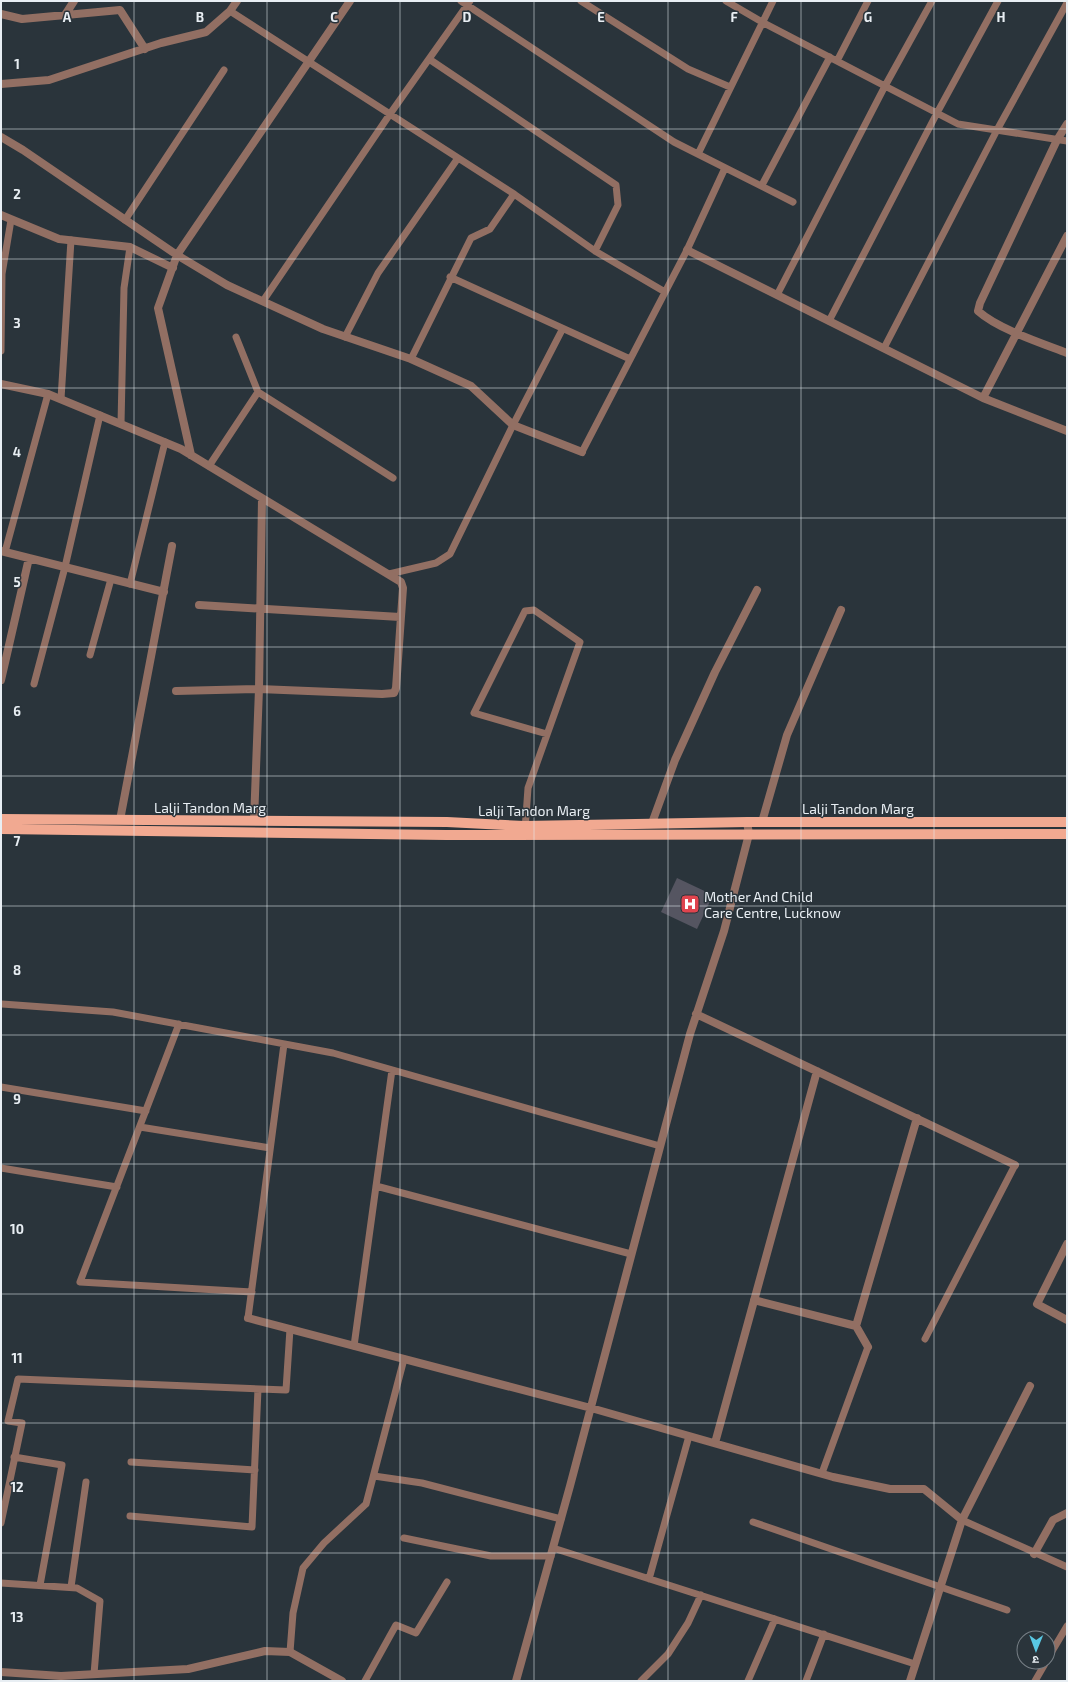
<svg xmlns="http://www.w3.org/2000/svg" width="1068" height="1682" font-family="'Exo 2','Noto Sans Devanagari',sans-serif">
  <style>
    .building { fill: #555561 }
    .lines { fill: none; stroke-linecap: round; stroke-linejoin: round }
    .lane { stroke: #926f63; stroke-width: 7 }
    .street { stroke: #926f63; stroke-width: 8 }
    .primary { stroke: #f1a991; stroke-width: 10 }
    .grid { fill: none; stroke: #e8eef3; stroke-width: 1; stroke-opacity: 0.55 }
    .labels { text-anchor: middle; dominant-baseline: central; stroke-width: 3; stroke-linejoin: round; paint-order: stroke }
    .street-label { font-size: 14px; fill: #e8eef3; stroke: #2a343b }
    .poi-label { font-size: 14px; fill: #e8eef3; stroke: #2a343b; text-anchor: start }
    .grid-label { font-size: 13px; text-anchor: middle; font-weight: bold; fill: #e8eef3; stroke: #2a343b; stroke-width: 3; stroke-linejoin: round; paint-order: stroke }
  </style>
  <rect width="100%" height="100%" fill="#2a343b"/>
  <path class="building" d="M677,878L713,895L697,929L661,912Z"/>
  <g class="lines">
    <path class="lane" d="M461,1L674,142L793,202
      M581,1L688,69L730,87
      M726,1L762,22L958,124L1067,141
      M230,11L514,194L595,251L665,292
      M429,59L616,185L618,205L595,251
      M837,61L868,1
      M698,154L773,1
      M762,185L830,57
      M125,220L224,70
      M450,277L630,359
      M777,295L885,86L932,1
      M263,301L390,114L470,1
      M829,321L937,113L998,1
      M345,337L378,273L458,158
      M884,348L997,130L1067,3
      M1,351L2,274L11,220
      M411,359L471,238L490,229L514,194
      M258,392L393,478
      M61,399L71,240
      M121,424L124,288L130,247
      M582,452L687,250L725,168
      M209,466L258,392L236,337
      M5,552L48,394
      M389,574L436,563L450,554L513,425L562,330
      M130,584L165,442
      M90,655L111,579
      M34,684L65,567L100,415
      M525,830L528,788L580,642L534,610L525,611L474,713L547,734
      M2,1004L113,1012L333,1053L660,1146
      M179,1024L80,1282L252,1292
      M1,1087L146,1111
      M140,1127L270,1148
      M1,1168L117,1187
      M376,1186L631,1254
      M248,1318L284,1044
      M925,1339L1015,1165
      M354,1346L392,1070
      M14,1457L62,1465L40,1585
      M131,1462L255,1470
      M822,1473L868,1347
      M374,1476L422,1483L561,1519
      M130,1516L252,1527L258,1389
      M962,1520L1067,1567
      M753,1522L1007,1610
      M1,1523L22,1423L8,1421L18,1379L286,1390L290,1329
      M404,1538L491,1556H551
      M553,1548L915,1664
      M649,1579L689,1436
      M1,1583L77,1588L100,1601L94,1674
      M71,1587L86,1482
      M290,1652L293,1613L303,1568L324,1543L366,1504L404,1359
      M1048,1658L1067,1626
      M365,1681L396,1625L416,1633L447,1582
      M641,1681L668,1654L688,1623L701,1595
      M748,1681L775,1619
      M806,1681L824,1634
      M1035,1681L1046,1662"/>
    <path class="street" d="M1,14L22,19L120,10L145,49
      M65,15L74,1
      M1,84L49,80L161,43L206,32L230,11L237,1
      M1067,124L1057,140L980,303L978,311C998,329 1041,343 1067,353
      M1,137L23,150L177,255L227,285L323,329L411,359L471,386L513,425L582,452
      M1,215L59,239L130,247L173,268
      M687,250L983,398L1067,431
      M1,384L48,394L181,449L401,582L403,588L396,688L394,693L382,694L259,689L176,691
      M983,398L1067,236
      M191,455L158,308L177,255L350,1
      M1,551L164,592
      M199,605L400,617
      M1,680L29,558
      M120,820L172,546
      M254,821L259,689L262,499
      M762,822L787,735L841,610
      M652,823L675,760L715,672L757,590
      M696,1014L1015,1165
      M1067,1244L1037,1304L1067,1320
      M754,1300L856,1326L868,1347
      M248,1318L591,1408L833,1477L890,1489H924L962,1520
      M856,1326L917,1118
      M715,1443L817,1071
      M1034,1554L1053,1520L1067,1513
      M1,1672L61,1676L188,1669L265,1651L290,1652L342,1681
      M516,1681L570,1486L690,1034L724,931L749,834L747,822
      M910,1681L962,1520L1030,1386"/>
    <path class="primary" d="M1,819L447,822L524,826L747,822H1067
      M1,829L446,835L1067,834"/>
  </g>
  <path class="grid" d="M134,1V1681M267,1V1681M400,1V1681M534,1V1681M668,1V1681M801,1V1681M934,1V1681M1,129H1067M1,259H1067M1,388H1067M1,518H1067M1,647H1067M1,776H1067M1,906H1067M1,1035H1067M1,1164H1067M1,1294H1067M1,1423H1067M1,1553H1067"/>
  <defs>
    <symbol id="hospital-square" viewBox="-11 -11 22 22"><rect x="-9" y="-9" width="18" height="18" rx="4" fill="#e0444e" stroke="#2a343b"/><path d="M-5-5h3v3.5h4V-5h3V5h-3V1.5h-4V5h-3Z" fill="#fff"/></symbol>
  </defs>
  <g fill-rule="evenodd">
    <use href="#hospital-square" x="679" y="893" width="22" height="22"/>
  </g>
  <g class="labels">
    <g class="street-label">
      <text x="210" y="807">Lalji Tandon Marg</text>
      <text x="858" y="808">Lalji Tandon Marg</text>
      <text x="534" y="810">Lalji Tandon Marg</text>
    </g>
    <g class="poi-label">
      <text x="704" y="896">Mother And Child<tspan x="704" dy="16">Care Centre, Lucknow</tspan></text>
    </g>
  </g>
  <g class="grid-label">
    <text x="67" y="22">A</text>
    <text x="200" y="22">B</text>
    <text x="334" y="22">C</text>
    <text x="467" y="22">D</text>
    <text x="601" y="22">E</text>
    <text x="734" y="22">F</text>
    <text x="868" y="22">G</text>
    <text x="1001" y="22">H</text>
    <text x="17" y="69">1</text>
    <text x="17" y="199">2</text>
    <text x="17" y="328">3</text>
    <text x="17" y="457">4</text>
    <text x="17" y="587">5</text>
    <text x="17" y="716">6</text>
    <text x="17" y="846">7</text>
    <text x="17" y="975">8</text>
    <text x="17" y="1104">9</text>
    <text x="17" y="1234">10</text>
    <text x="17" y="1363">11</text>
    <text x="17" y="1492">12</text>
    <text x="17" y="1622">13</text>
  </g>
  <rect width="1068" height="1682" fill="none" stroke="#e8eef3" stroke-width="4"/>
  <g transform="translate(1036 1650) rotate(181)"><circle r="19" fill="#2a343b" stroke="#767e85"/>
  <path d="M0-3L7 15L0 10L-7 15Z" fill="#59c8e4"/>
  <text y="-6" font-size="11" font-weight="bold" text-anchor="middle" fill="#e8eef3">उ</text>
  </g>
</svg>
